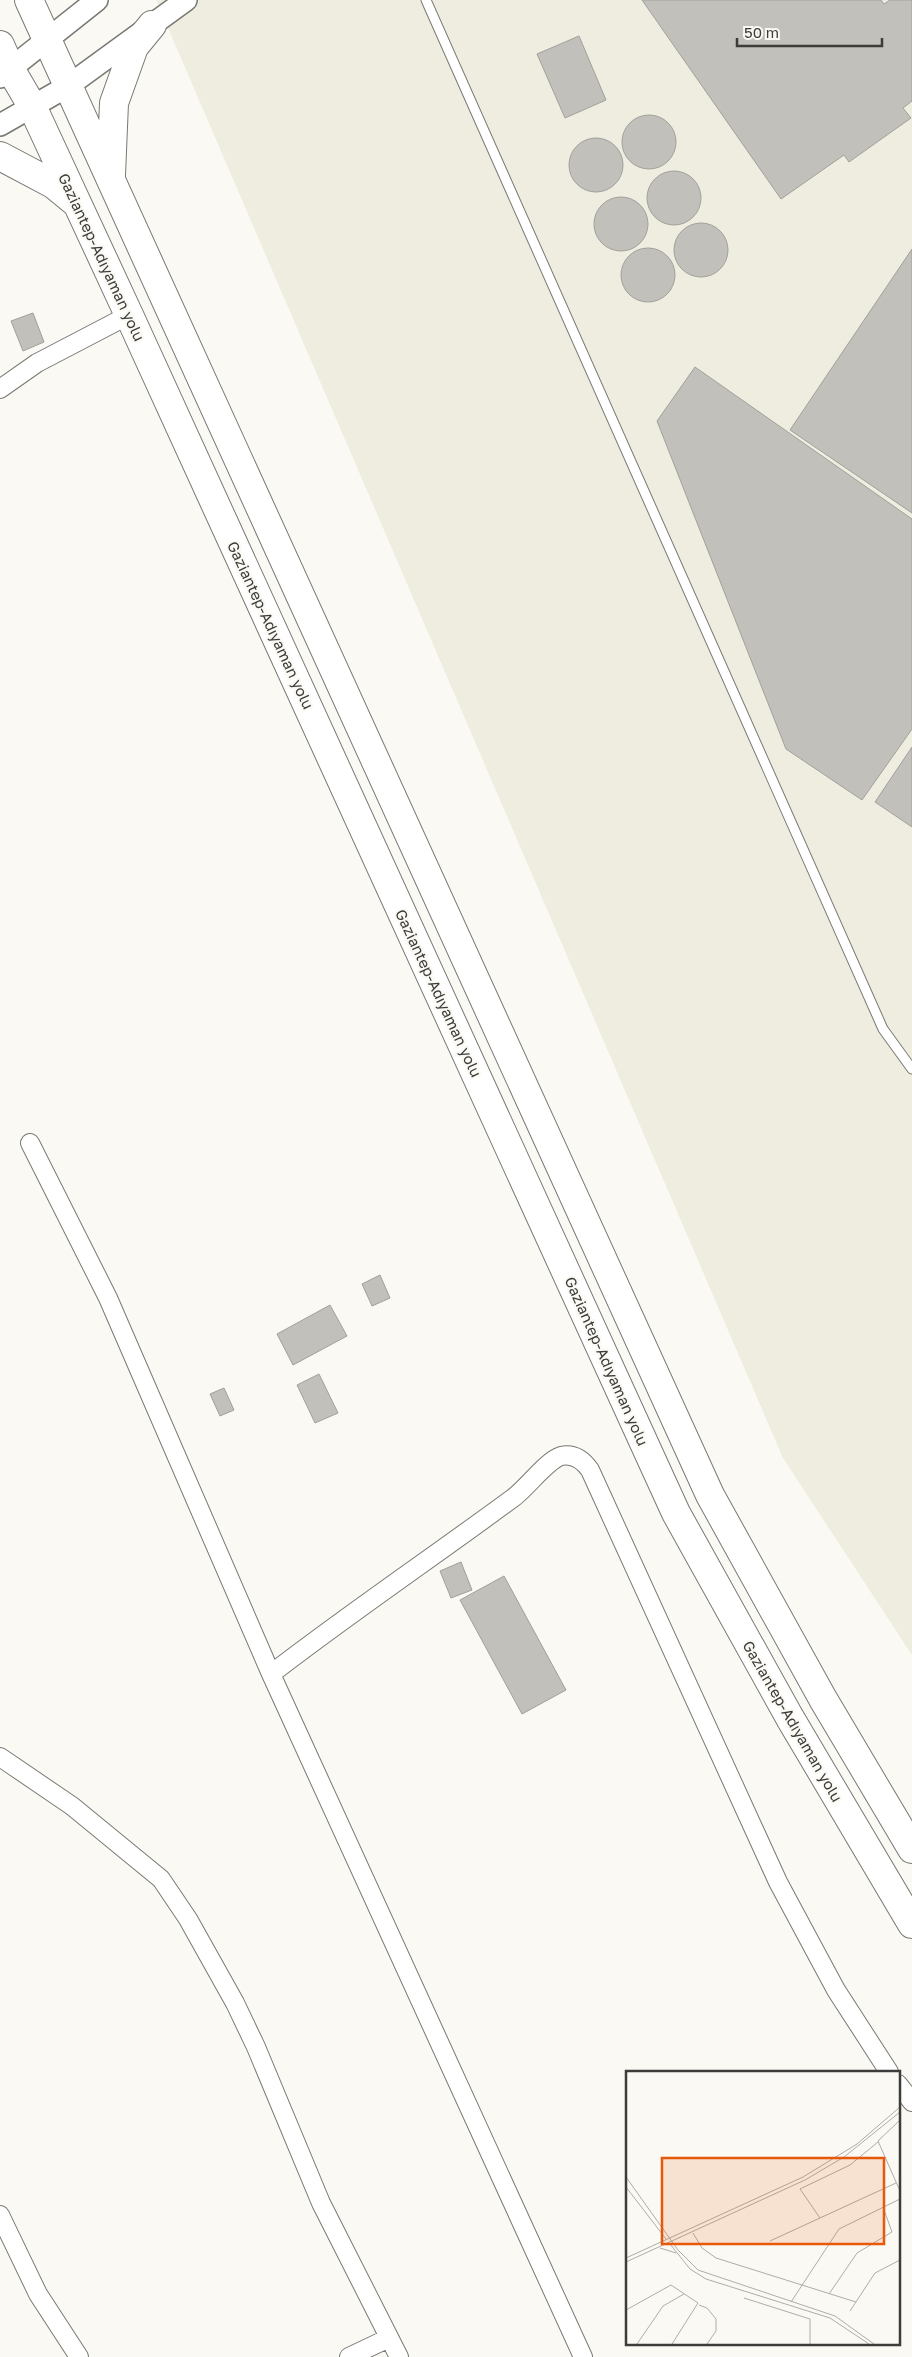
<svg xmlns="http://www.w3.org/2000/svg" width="912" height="2357" font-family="'Golos Text',sans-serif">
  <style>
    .built { fill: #efeddf }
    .building { fill: #c1c0ba; stroke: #a1a09b }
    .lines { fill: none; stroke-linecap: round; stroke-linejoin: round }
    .service-casing { stroke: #797973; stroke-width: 11 }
    .minor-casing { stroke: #797973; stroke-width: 20 }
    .tertiary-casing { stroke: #797973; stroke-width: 24 }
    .trunk-casing { stroke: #797973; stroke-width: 30 }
    .service { stroke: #fff; stroke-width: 9 }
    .minor { stroke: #fff; stroke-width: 18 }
    .tertiary { stroke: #fff; stroke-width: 21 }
    .trunk { stroke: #fff; stroke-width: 28 }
    .labels { text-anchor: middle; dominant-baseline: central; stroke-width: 4.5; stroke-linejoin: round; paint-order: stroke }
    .street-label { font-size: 15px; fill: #3d3c3a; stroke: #faf9f3 }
    .inset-road { fill: none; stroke: #aeada9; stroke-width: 1 }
    .view { fill: #e8590c; fill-opacity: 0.15; stroke: #e8590c; stroke-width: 2.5 }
    .inset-edge { fill: none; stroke: #3d3c3a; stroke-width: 2.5 }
  </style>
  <rect width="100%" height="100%" fill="#faf9f3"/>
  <path class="built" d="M156,0H912V1655L783,1458Z"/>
  <path class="building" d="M642,0H881L884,4L890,0H912V101L903,108L911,118L849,162L844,155L781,199Z
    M579,36L606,100L565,118L537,54Z
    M622 142a27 27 0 1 1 54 0a27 27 0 1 1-54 0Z
    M569 165a27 27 0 1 1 54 0a27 27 0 1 1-54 0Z
    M647 198a27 27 0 1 1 54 0a27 27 0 1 1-54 0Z
    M594 224a27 27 0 1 1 54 0a27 27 0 1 1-54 0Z
    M674 250a27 27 0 1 1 54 0a27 27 0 1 1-54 0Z
    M621 275a27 27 0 1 1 54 0a27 27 0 1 1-54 0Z
    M912,249V513L790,430Z
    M33,313L44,342L23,351L11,321Z
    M695,367L912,519V729L862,800L786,749L657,421Z
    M912,747V827L875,802Z
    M380,1275L390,1298L372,1306L362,1284Z
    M330,1305L347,1336L293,1365L277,1334Z
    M319,1374L338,1413L315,1423L297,1385Z
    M224,1388L234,1410L220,1416L210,1394Z
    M461,1562L472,1590L451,1598L440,1571Z
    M504,1576L566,1690L522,1714L460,1600Z"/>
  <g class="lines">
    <defs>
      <path id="service" d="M426,0L883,1029L912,1069"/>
      <path id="minor" d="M0,389L37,363L129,315
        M30,1143L108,1298L271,1674L583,2357
        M271,1674C350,1613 433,1557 513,1498C527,1488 546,1461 561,1456C574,1453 583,1460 590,1470L778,1882L836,1990L889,2072
        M0,1757L72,1806L161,1879L188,1919L235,2003L256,2047L321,2203L399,2357
        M898,2084L912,2102
        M0,2215L38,2294L79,2357
        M349,2357L389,2338"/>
      <path id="tertiary" d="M0,77L97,0
        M0,125L68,86L186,0"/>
      <path id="trunk" d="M29,0L710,1495L823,1699L912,1849
        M0,45L11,70L32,106L129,315L676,1513L790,1718L912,1924
        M0,156L53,184L75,202
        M111,175L114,103L134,47L152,25"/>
    </defs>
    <use href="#service" class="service-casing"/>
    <use href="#minor" class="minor-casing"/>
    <use href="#tertiary" class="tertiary-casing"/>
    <use href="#trunk" class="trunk-casing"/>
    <use href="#service" class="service"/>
    <use href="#minor" class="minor"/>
    <use href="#tertiary" class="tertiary"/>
    <use href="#trunk" class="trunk"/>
  </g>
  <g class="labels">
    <g class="street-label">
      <text transform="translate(102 257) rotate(65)">Gaziantep-Adıyaman yolu</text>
      <text transform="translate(271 625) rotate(65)">Gaziantep-Adıyaman yolu</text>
      <text transform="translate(439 993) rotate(65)">Gaziantep-Adıyaman yolu</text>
      <text transform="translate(607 1361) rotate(66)">Gaziantep-Adıyaman yolu</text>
      <text transform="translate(793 1721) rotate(60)">Gaziantep-Adıyaman yolu</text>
    </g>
  </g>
  <g transform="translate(626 2071)">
    <rect width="274" height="274" fill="#faf9f3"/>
    <path class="inset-road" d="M274,49L252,70L274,120M0,106L52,179L72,199L209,245L248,273M0,116L40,168M194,147L174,118L224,94L252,71M67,162L76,177L90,187L230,231M144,170L270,112M44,173L64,198L80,208L204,247L243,273M34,177L50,182M0,187L177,106L231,73L274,36M0,191L179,109L218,86L274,41M203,223L231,182L266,161L257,136M118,227L184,248V273M165,231L213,158L274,128M73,234L81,237L90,248V260L81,273M0,239L45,214L72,232L46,273M224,240L249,202L274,189M11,273L37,235L58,223"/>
    <path class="view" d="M36,87H258V173H36Z"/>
    <rect width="274" height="274" class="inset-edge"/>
  </g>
  <path d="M737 38v8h145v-8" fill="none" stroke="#3d3c3a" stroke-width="2.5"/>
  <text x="744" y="38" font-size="15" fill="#3d3c3a" stroke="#faf9f3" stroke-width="4" paint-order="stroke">50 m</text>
</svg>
